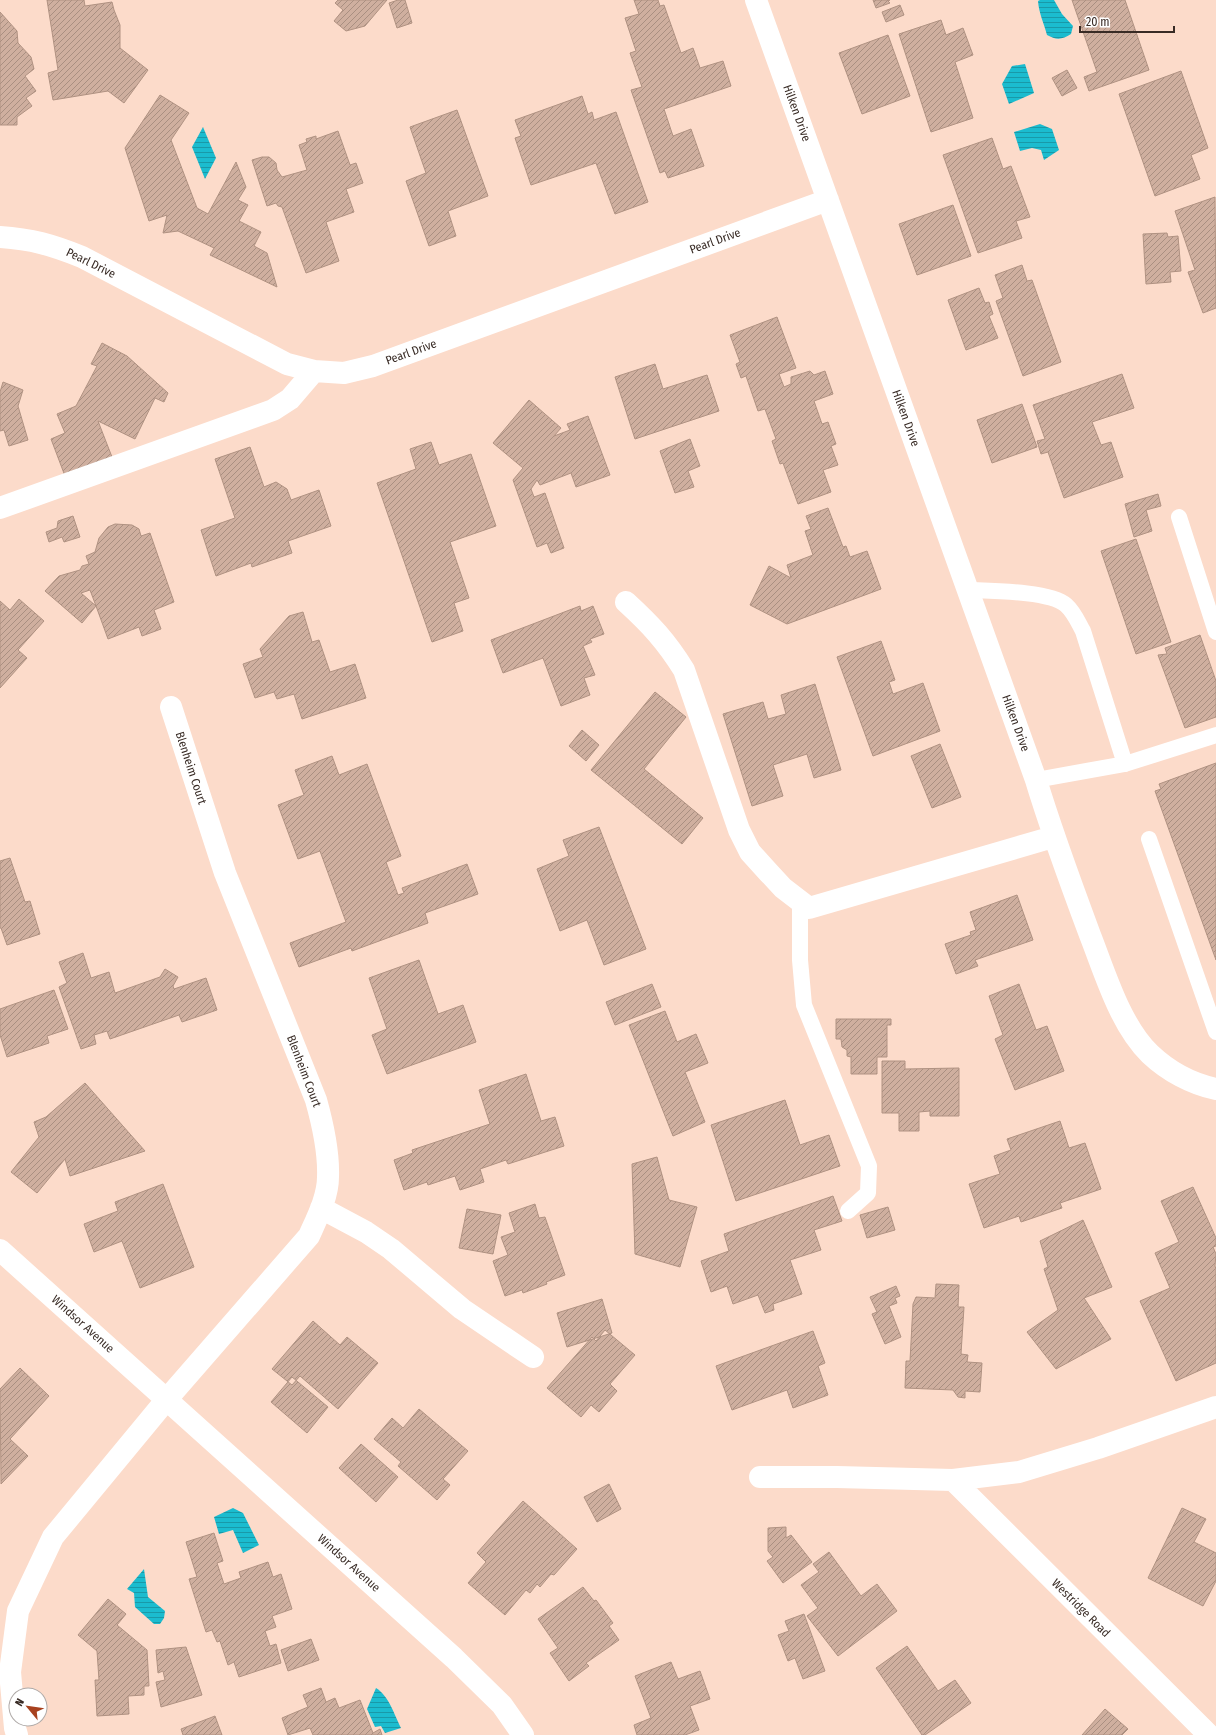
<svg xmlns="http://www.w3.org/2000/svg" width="1216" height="1735" font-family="'Fira Sans Condensed',sans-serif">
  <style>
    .water { fill: url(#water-rules) }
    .building { fill: url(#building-hatch); stroke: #b09282; fill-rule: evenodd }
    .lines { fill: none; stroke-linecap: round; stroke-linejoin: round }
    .lane { stroke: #fff; stroke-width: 16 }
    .street { stroke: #fff; stroke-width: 22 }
    .labels { text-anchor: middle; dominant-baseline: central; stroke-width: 3.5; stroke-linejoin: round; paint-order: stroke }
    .street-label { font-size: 12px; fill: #382b25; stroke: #fff }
  </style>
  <defs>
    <pattern id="water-rules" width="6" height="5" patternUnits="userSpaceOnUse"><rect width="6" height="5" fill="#1bbccf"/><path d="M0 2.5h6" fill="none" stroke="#1999a8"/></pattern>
    <pattern id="building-hatch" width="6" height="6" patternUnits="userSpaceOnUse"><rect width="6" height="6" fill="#cfaf9f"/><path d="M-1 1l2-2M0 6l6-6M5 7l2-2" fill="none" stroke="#a98f81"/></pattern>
  </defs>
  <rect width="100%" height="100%" fill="#fcdbca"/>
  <path class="water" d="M1040,0H1054L1062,14L1073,26L1071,34C1062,40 1056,40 1047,35C1044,23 1039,14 1038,1Z
    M1025,64L1034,93L1009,104L1002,84L1012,66Z
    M1040,124L1052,129L1059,150L1044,160L1041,150L1032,148L1020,151L1014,132Z
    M203,127L216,158L205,179L192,147Z
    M233,1508L243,1513L259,1545L243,1553L233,1530L219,1534L214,1517Z
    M144,1569L148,1597L165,1611L164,1618L160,1624H154L135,1607L134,1593L127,1589Z
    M376,1688C389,1696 394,1714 401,1728L385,1733L381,1726L375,1727L367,1709Z"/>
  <path class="building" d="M47,0H84L85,6L112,2L114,10L120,25V48L148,70L124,103L108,91L53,100L48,73L58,70Z
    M338,0H387L365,26L346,31L334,21L343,10L335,3Z
    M398,0H405L412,23L397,28L389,3Z
    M634,0H658L660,6L664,5L681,53L693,48L700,68L723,61L731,86L664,109L673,136L691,129L704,166L668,178L665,171L660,173L631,90L642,87L630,53L636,51L625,18L639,14Z
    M873,0H890L888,1L890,3L876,8Z
    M1072,0H1125L1149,70L1089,91L1084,77L1097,72Z
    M900,5L904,15L886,22L882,12Z
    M0,12L17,31L18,43L31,57L34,69L25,76L36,91L26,98L32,106L17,117V125H0Z
    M941,20L946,35L963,28L973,55L955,62L973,118L931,132L899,34Z
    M888,35L910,96L862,114L839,53Z
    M1067,70L1077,88L1062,96L1052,78Z
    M1181,71L1208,148L1191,155L1200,179L1155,196L1119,94Z
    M160,95L189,113L171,140L197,208L208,214L236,162L246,187L238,200L248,205L239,221L261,232L254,246L267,253L277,287L210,255L214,248L178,231L163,233L167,215L149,221L125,148Z
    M582,96L588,114L592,112L594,120L616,112L648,202L615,214L596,163L531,185L515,138L521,136L515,120Z
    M457,110L488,196L448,211L456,236L429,246L406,181L426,173L410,127Z
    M338,131L350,165L356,163L363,183L346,189L354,212L326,222L339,261L306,273L282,207L278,206L276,203L267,206L252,160L262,157H269L276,163L277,170L282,177L307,170L299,145L307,142L306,139L316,136V139Z
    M992,138L1003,169L1011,166L1030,217L1016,221L1022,238L978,253L943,155Z
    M1215,197L1216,308L1203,313L1188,272L1195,270L1175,211Z
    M953,205L971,256L917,275L899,224Z
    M1167,233L1168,237L1178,236L1181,271L1170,272L1171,282L1146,284L1143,234Z
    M1022,265L1027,281L1032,280L1061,362L1023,376L996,301L1003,298L995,275Z
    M979,288L985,303L989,302L993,314L989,316L998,338L966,350L948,300Z
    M777,317L796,368L779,374L784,387L791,384V377L810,371L814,375L825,371L833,394L814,401L822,424L828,422L836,444L831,446L838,465L823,470L831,492L798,504L783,463L780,464L772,441L776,439L765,409L758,411L746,376L741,378L736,364L740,362L730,335Z
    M102,343L127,356L168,393L164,402L155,398L135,439L98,421L112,457L65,476L51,439L65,433L57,414L76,406L97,366L91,364Z
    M655,364L663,389L707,375L719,411L635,439L615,377Z
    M1122,374L1134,408L1092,422L1101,445L1111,442L1123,477L1064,498L1048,452L1041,454L1037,441L1045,439L1033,405Z
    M3,382L23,390L18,406L28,440L9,446L4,430L0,431V392Z
    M529,400L561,428L554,436L570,430L567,424L588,416L610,475L576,487L571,473L540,485L537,480L531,489L534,497L545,493L564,548L551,553L547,543L537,547L513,480L523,468L493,443Z
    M1022,404L1037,447L992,463L977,420Z
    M690,439L700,466L688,471L694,487L675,493L660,451Z
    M431,442L439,465L471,454L496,526L450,542L469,598L454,603L463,631L432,642L377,483L416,469L410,449Z
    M250,447L264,487L276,482L287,489L291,500L319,490L331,526L288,541L292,553L252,567L251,563L216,576L201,530L235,518L215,459Z
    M1158,494L1161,506L1146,510L1152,531L1134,537L1125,504Z
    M828,508L843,547L846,546L850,557L867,551L881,589L787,624L750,605L769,566L791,578L787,565L813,555L805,531L811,529L806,516Z
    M73,516L80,537L64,542L62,537L49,542L46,532L57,528L58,521Z
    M115,524L132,525L139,529L141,536L150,533L174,602L154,610L161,629L142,636L139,627L108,639L96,606L82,623L45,591L59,576L80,570L82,566L89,564L86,556L95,552L99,538L108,527ZM90,590L96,606L81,593Z
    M1136,539L1171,642L1136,654L1101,551Z
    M19,599L44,621L18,650L27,658L0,688V601L10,610Z
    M580,606L581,611L593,606L604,634L590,639L592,642L583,646L595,675L584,678L590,695L561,706L543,658L503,673L491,640Z
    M303,612L312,642L319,640L330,672L355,664L366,698L302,719L294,694L277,699L274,692L255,698L243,664L263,657L260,649L289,616Z
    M1200,635L1216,681V717L1185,728L1158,655L1167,654L1165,648Z
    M881,641L895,680L889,682L893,694L923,683L940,731L873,756L837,657Z
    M815,684L841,770L814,778L807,754L773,765L783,796L752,806L723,714L763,702L768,719L786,714L781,695Z
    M655,692L686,717L644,769L703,818L682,844L591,770Z
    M582,730L599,745L586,761L569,746Z
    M940,744L961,797L932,808L911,756Z
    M332,756L339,775L367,764L401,856L386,862L398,895L404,893L402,888L467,864L478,894L425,913L428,923L352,951L351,948L299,967L290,943L346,922L320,851L298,859L278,805L304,795L295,770Z
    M1216,763V960L1155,791L1161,789L1159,784Z
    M599,827L646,949L604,965L587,920L560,931L537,869L569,856L563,840Z
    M10,858L25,902L30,901L40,934L7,945L1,928H0V861Z
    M1017,895L1033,940L975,960L978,966L956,974L945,944L971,935L970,932L976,930L970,912Z
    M83,953L91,978L109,972L115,993L160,977L165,969L178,977L173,986L174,989L206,978L217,1010L182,1022L179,1015L110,1039L107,1031L94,1035L96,1044L81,1049L59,987L67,983L59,962Z
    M419,960L438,1014L463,1005L476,1042L387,1074L372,1035L387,1029L369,978Z
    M652,984L661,1007L615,1025L606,1002Z
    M1019,984L1036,1030L1047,1026L1064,1071L1015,1090L995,1039L1003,1035L989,996Z
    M54,990L68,1029L47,1036L49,1043L7,1057L0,1035V1009Z
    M665,1011L677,1042L696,1034L708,1063L685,1072L705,1122L673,1136L629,1025Z
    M836,1019H891V1025H887V1057H877V1074H851V1057L847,1056V1050L842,1047L841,1039H836Z
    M882,1061H905V1069L959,1068V1116H930V1111L919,1112V1131H899V1113H882Z
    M526,1074L541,1121L555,1117L564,1146L508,1164L506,1160L480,1169L484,1182L460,1190L455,1176L428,1185L427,1182L404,1190L394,1160L413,1153L412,1150L490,1124L479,1090Z
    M85,1083L145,1151L70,1176L65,1159L37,1193L11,1172L39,1137L34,1122L46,1117Z
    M785,1100L800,1145L829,1135L840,1166L736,1201L711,1125Z
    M1060,1121L1069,1148L1085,1143L1101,1189L1060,1203L1062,1208L1021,1222L1019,1216L984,1228L969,1184L1000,1174L994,1156L1011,1150L1007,1139Z
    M657,1157L669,1200L697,1207L680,1267L635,1254L632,1164Z
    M163,1184L194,1267L140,1288L122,1241L94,1252L84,1224L118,1211L115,1202Z
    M1193,1187L1216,1238V1246L1213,1247L1216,1254L1215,1266L1216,1269V1363L1176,1381L1140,1301L1170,1288L1155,1253L1179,1242L1161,1201Z
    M833,1196L842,1221L814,1230L821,1250L790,1260L802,1294L773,1304L774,1310L765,1313L758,1295L733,1304L727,1286L711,1292L701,1261L729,1251L724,1234Z
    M535,1204L539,1218L545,1217L565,1275L546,1282L547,1284L523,1293L522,1290L505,1296L493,1261L508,1255L501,1237L515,1232L509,1213Z
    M888,1207L895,1230L867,1238L860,1215Z
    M467,1209L501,1215L493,1254L459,1248Z
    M1083,1220L1112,1287L1084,1298L1111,1339L1056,1369L1027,1332L1058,1310L1044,1269L1048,1267L1040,1241Z
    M936,1284L959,1285L958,1307H964L961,1354L968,1355L967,1362L982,1363L980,1392L965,1391V1398L958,1397L953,1390L905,1388L906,1361H910L913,1304L916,1297L935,1298Z
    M896,1286L900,1296L895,1298L897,1303L889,1306L901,1337L885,1344L872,1314L877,1312L870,1297Z
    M602,1299L612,1333L567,1347L557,1313Z
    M313,1321L340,1345L347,1337L378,1363L338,1409L300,1376L292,1385L272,1369Z
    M605,1330L635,1355L610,1384L617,1391L599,1412L591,1405L581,1417L547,1388L592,1337L596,1341Z
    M813,1331L825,1363L818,1366L828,1395L793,1408L787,1390L732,1410L716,1366Z
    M20,1368L49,1396L10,1439L28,1456L1,1484L0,1389Z
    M292,1377L328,1407L307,1433L271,1402Z
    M419,1409L468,1451L443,1479L450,1485L437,1500L398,1466L401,1462L374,1439L392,1418L403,1428Z
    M361,1444L398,1477L376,1502L339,1468Z
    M609,1484L621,1509L597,1522L584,1497Z
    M523,1501L577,1549L554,1575L551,1574L540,1587L537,1584L530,1593L526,1590L505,1615L468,1583L486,1562L477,1553Z
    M1182,1508L1206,1519L1194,1542L1216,1553V1581L1203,1606L1148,1578Z
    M786,1527V1538L791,1535L812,1562L783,1583L767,1561L773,1557L768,1551V1528Z
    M214,1533L223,1561L217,1563L224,1584L241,1578L239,1572L268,1562L273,1577L281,1574L292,1609L272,1616L276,1627L265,1631L270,1646L276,1644L281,1663L239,1677L234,1662L228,1665L220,1641L217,1642L212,1630L206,1632L189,1579L197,1577L186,1542Z
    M829,1552L861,1596L877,1584L897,1611L838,1656L807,1616L818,1608L801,1585L819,1572L813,1564Z
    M583,1587L594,1601L596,1600L613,1623L609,1626L619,1640L586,1663L589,1666L569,1681L550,1653L558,1648L538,1619Z
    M108,1599L126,1614L117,1625L147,1650L149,1686H144V1695L128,1696L129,1714L97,1716L95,1680H99L97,1651L78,1635Z
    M804,1614L825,1671L803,1679L795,1658L788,1661L778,1635L789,1631L785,1621Z
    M311,1639L319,1660L288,1671L281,1650Z
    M907,1646L938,1691L955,1680L971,1703L925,1735H922L876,1668Z
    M186,1647L202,1695L161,1707L156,1682L165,1680L163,1671L158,1673L156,1650Z
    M671,1662L678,1679L700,1671L710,1699L690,1706L699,1730L685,1735H637L634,1725L651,1718L635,1676Z
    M321,1688L326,1702L335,1698L339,1708L360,1700L373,1733L380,1729L382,1735H313L310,1728L288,1735L282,1718L308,1707L303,1695Z
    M1105,1709L1128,1729L1122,1735H1082Z
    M215,1716L222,1735H183L181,1729Z"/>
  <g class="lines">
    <path class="lane" d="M1179,517L1216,632
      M968,590C991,591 1050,591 1066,605C1074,612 1078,622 1083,631L1125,764
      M1036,780L1125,764L1216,735
      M1149,839L1216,1032
      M800,901V960L804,1005L869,1166L868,1193L848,1211"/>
    <path class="street" d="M756,0L1036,780C1052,833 1071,884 1090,935C1105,973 1120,1025 1150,1054C1168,1071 1192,1084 1216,1089
      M0,237C32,239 52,245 82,257L287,364L314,371L344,373L373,366L828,200
      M0,508L273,410L290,399L314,371
      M626,602C651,625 666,641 684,670L739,830L750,852L769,873L783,888L809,908L1053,837
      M321,1208L366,1232L391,1249L462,1309L533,1357
      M0,1250L454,1658L502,1705L523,1735
      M760,1477H837L953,1480L1019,1472L1098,1448L1216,1407
      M953,1480L1209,1735
      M17,1735L15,1728L10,1672L18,1611L53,1537L167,1399L309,1236C317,1218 328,1197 328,1177C329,1151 323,1125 316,1100L225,873L171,707"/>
  </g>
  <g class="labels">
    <g class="street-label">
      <text transform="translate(797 113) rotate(70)">Hilken Drive</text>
      <text transform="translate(715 241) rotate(-20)">Pearl Drive</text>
      <text transform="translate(91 263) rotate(26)">Pearl Drive</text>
      <text transform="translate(411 352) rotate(-20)">Pearl Drive</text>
      <text transform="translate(906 418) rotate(70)">Hilken Drive</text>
      <text transform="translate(1016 723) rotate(70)">Hilken Drive</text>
      <text transform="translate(191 768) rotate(72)">Blenheim Court</text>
      <text transform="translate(304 1071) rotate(69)">Blenheim Court</text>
      <text transform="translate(83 1324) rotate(42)">Windsor Avenue</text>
      <text transform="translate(349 1563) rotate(42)">Windsor Avenue</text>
      <text transform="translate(1081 1608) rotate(45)">Westridge Road</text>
    </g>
  </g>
  <g transform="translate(28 1707) rotate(299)"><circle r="19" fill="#ffffff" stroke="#afaaa8"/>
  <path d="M0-3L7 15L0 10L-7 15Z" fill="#a8411e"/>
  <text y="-6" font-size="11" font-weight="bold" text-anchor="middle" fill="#382b25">N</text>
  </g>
  <path d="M1080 26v6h94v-6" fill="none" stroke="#382b25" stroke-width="2"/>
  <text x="1086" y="26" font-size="12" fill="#382b25" stroke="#ffffff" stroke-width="3" paint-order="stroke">20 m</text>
</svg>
